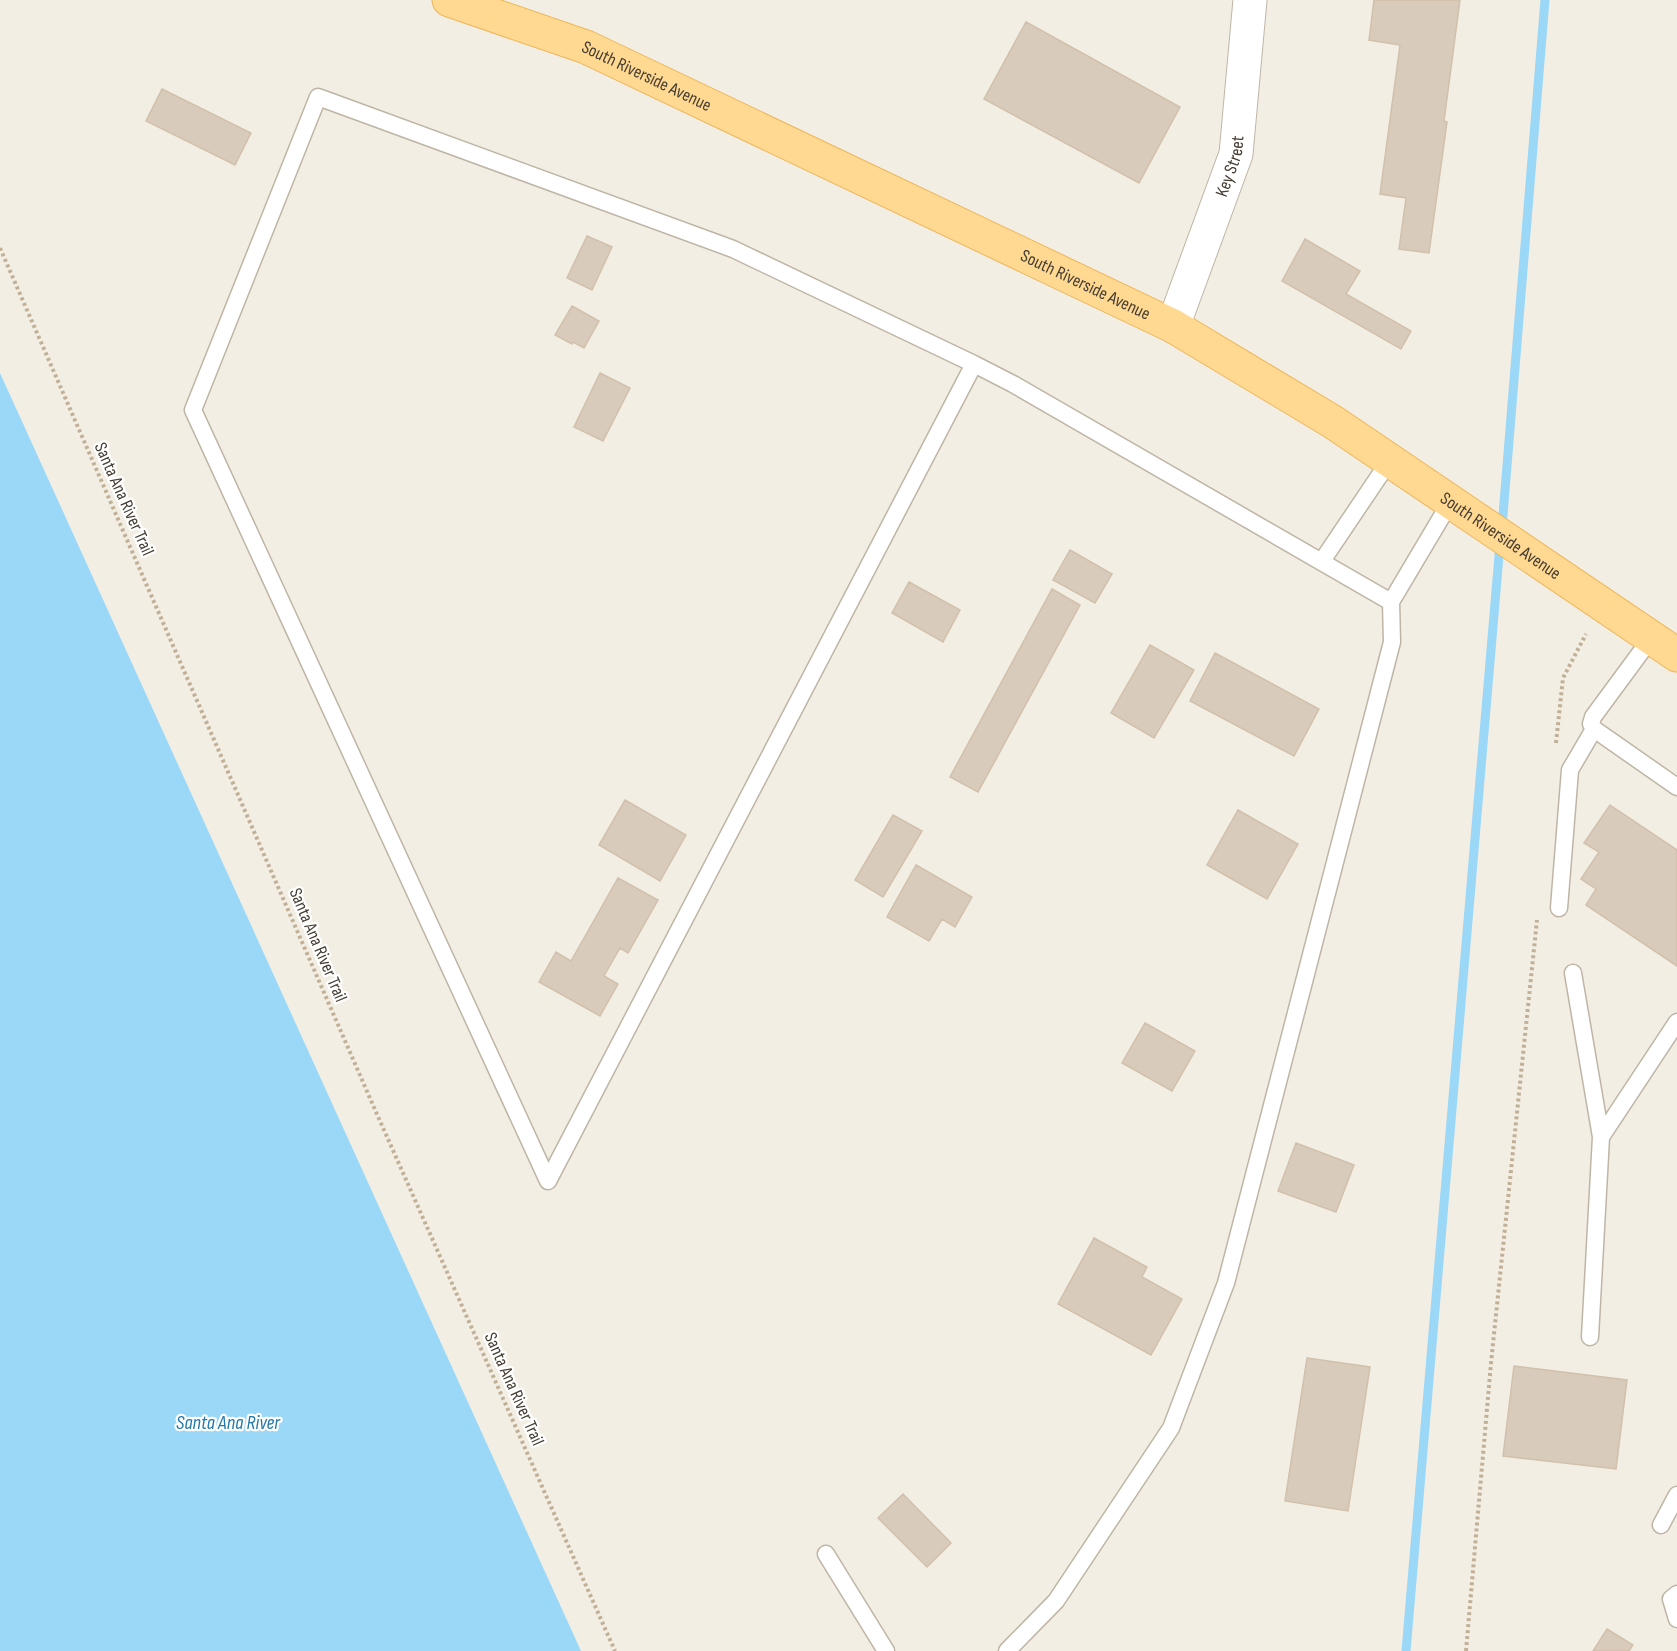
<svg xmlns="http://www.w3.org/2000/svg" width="1677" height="1651" font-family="'Sofia Sans Condensed',sans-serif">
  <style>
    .water { fill: #9bd7f6 }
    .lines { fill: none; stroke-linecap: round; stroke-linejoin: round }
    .stream { stroke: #9bd7f6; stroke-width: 9 }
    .building { fill: #d9cbbb; stroke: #d1c0ab; stroke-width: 1.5 }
    .lane-casing { stroke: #bfb5a6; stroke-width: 19 }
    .street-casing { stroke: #bfb5a6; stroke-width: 35 }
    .primary-casing { stroke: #edb659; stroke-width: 35 }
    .path { stroke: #c2b096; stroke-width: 4; stroke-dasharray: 3 3; stroke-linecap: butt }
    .lane { stroke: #fff; stroke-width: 16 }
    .street { stroke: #fff; stroke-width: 33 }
    .primary { stroke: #ffd891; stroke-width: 33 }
    .labels { text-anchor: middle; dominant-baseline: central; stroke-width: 4.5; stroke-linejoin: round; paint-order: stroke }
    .street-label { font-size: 18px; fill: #463d33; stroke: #fff }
    .water-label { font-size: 20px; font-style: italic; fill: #2379a9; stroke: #fff }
  </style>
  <rect width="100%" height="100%" fill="#f3eee4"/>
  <path class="water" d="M0,373L581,1651H0Z"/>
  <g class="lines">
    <path class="stream" d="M1502,527L1545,0
      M1406,1651L1500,544"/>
  </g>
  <path class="building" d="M1374,0H1460L1444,121L1447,122L1429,253L1399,249L1406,198L1380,194L1400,45L1369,40Z
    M1026,22L1180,107L1139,183L984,99Z
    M162,89L251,133L235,165L146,121Z
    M587,236L612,247L592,290L567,278Z
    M1305,239L1360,271L1346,294L1411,331L1401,349L1282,281Z
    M572,306L599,321L584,348L573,342L572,344L555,335Z
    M600,373L630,388L603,441L574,427Z
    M1070,550L1112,574L1095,603L1053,580Z
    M909,582L960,610L943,642L892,613Z
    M1052,589L1080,605L978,792L950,777Z
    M1150,645L1194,670L1154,738L1111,713Z
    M1215,653L1319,709L1294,756L1190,701Z
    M625,800L686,835L660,881L599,845Z
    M1610,805L1677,850V966L1586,905L1596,889L1581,879L1599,852L1584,843Z
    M1238,810L1298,844L1267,899L1207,865Z
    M893,815L922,831L883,897L855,880Z
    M916,865L972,897L955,927L942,919L929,941L887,917Z
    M618,878L658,900L628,953L620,948L604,976L618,984L600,1016L539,982L556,952L571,961Z
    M1145,1023L1195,1051L1172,1091L1122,1063Z
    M1296,1143L1354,1165L1336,1212L1278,1191Z
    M1094,1238L1147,1267L1142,1277L1182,1299L1151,1355L1058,1304Z
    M1307,1358L1370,1367L1348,1511L1285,1501Z
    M1514,1366L1627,1380L1616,1469L1503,1456Z
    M903,1494L951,1543L927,1567L878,1518Z
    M1607,1629L1633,1645L1629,1651H1593Z"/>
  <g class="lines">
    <defs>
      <path id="lane" d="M974,364L548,1181L193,410L318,97L733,249L974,364L1013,384L1391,602L1392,642L1226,1283L1171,1428L1056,1601L1007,1651
        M1322,561L1390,460
        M1391,602L1451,501
        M1652,637L1593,717L1591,724L1594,729L1677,787
        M1559,908L1570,770L1594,729
        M1573,973L1601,1137
        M1590,1337L1601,1137L1677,1022
        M1661,1525L1677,1495
        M826,1554L886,1651
        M1677,1594L1671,1599L1677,1619"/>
      <g id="street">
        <path id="s1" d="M1173,326L1236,154L1250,0"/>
      </g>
      <g id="primary">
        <path id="s2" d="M449,0L586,47L1173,326L1333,422L1677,655"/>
      </g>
    </defs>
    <use href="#lane" class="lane-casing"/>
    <use href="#street" class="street-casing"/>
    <use href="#primary" class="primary-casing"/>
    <path class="path" d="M0,248L376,1112L615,1651
      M1556,743L1563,678L1586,634
      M1466,1651L1491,1363L1537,920"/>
    <use href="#lane" class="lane"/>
    <use href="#street" class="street"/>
    <use href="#primary" class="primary"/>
  </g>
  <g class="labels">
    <g class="street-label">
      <text stroke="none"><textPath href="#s2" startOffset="212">South Riverside Avenue</textPath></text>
      <text stroke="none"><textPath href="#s1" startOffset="170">Key Street</textPath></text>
      <text stroke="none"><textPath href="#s2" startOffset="698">South Riverside Avenue</textPath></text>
      <text transform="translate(124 499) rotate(66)">Santa Ana River Trail</text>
      <text stroke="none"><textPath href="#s2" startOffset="1184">South Riverside Avenue</textPath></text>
      <text transform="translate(318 945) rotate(67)">Santa Ana River Trail</text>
      <text transform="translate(514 1389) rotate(66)">Santa Ana River Trail</text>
    </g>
    <g class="water-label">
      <text x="228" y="1423">Santa Ana River</text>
    </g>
  </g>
</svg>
